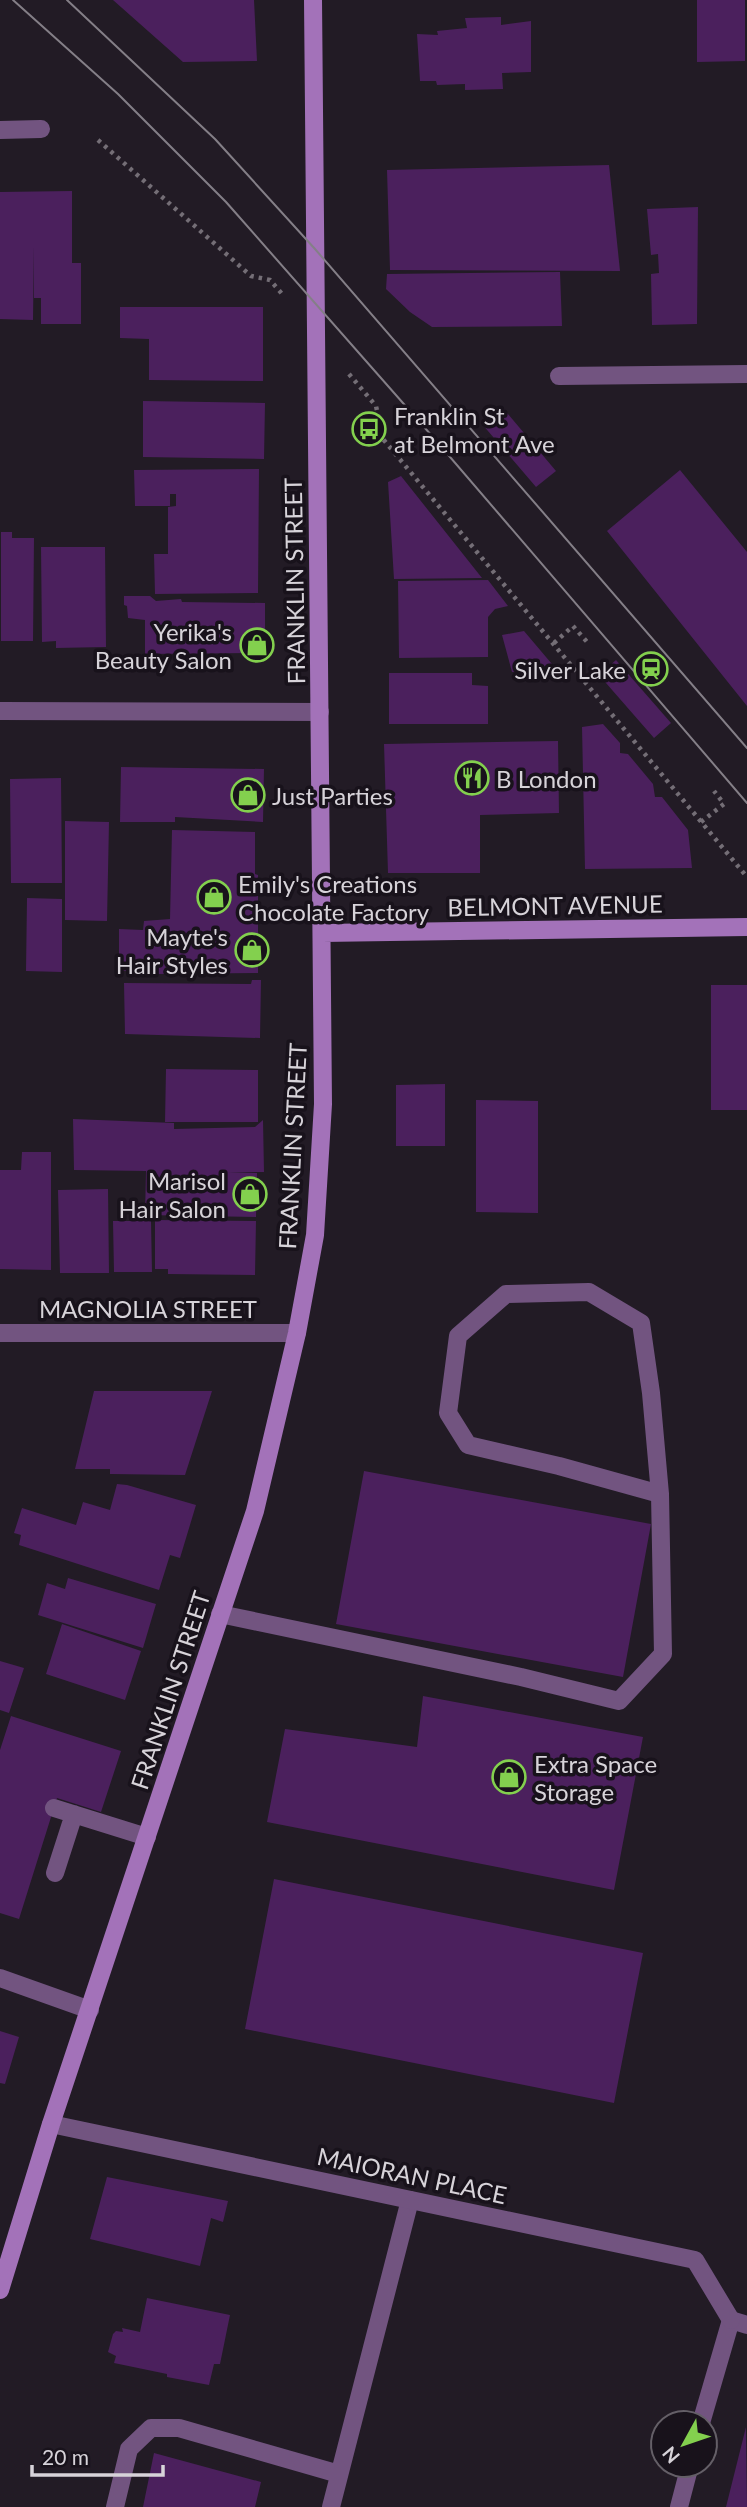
<svg xmlns="http://www.w3.org/2000/svg" width="747" height="2507" font-family="Lato,sans-serif">
  <style>
    .building { fill: #4b205d }
    .lines { fill: none; stroke-linecap: round; stroke-linejoin: round }
    .path { stroke: #746e76; stroke-width: 4.5; stroke-dasharray: 3.5 5; stroke-linecap: butt }
    .lane { stroke: #725480; stroke-width: 18 }
    .street { stroke: #725480; stroke-width: 18 }
    .secondary { stroke: #a372b9; stroke-width: 18 }
    .tram { stroke: #847f87; stroke-width: 2 }
    .labels { text-anchor: middle; dominant-baseline: central; stroke-width: 7; stroke-linejoin: round; paint-order: stroke }
    .poi-label { font-size: 24px; fill: #d7d3d9; stroke: #18121b; text-anchor: start }
    .street-label { font-size: 24px; fill: #d7d3d9; stroke: #18121b }
  </style>
  <rect width="100%" height="100%" fill="#221b25"/>
  <path class="building" d="M113,0H254L257,61L183,62Z
    M697,0H745V61L697,62Z
    M501,17V25L531,21V72L502,73L503,89L465,90V84L437,85L436,81H420L417,34L438,35L437,31L467,28L465,18Z
    M609,165L620,271L390,270L387,170Z
    M72,191V263H81V324H41V298H34V246L33,320L0,319V192Z
    M698,207L697,324L652,325L651,274L659,273L658,254L651,255L647,209Z
    M560,272L562,326L432,327L410,312L386,289L387,274Z
    M120,307H263V381L149,380V339L120,338Z
    M143,401L265,403L264,459L143,457Z
    M502,407L556,471L536,487L482,424Z
    M259,469L258,593L155,594L154,554H168V507L176,506V494H170V506H135L134,470Z
    M680,470L747,552V706L607,531Z
    M401,476L482,578L394,579L388,482Z
    M1,532H12V538H34L33,641H1Z
    M41,547H105L106,647L56,648V641L42,642Z
    M488,580L508,606L495,609L488,617V657L399,658L398,581Z
    M124,596H150L156,601L181,599L182,602L265,603V642L253,653L145,654V620L128,618L127,606L124,605Z
    M524,631L557,670L512,672L502,635Z
    M616,660L671,723L654,738L599,675Z
    M389,673H472V685L488,686V724H389Z
    M603,724L620,743V753L628,754L653,784L655,797H662L688,830L692,868L585,869L582,727Z
    M558,741L559,813L480,815V873H388L384,744Z
    M121,767L264,769L263,822L175,817V822H120Z
    M61,778L62,883H11L10,779Z
    M65,821L109,822L107,921L65,920Z
    M172,830L255,832V874L258,875V973L157,974L146,971H119V929L143,930L144,921L170,919Z
    M27,898L62,899V972L26,971Z
    M252,980H261L260,1038L125,1034L124,983L251,984Z
    M711,985H747V1110H711Z
    M166,1069L258,1070V1122H165Z
    M445,1084V1146H396V1085Z
    M476,1100L538,1101V1213L476,1212Z
    M73,1119L174,1123V1129L255,1127L263,1120L264,1172H228L257,1173L256,1217L145,1215L146,1171L74,1170Z
    M22,1152H51V1270L0,1269V1170H21Z
    M108,1189L109,1273H60L58,1190Z
    M155,1220L256,1221L255,1275L168,1274V1269H155Z
    M113,1221H151L152,1272H114Z
    M94,1391H212L185,1475L110,1474V1469H75Z
    M364,1471L651,1524L623,1677L336,1624Z
    M117,1484L127,1485L196,1505L180,1558L170,1555L159,1590L19,1545L21,1535L14,1533L22,1508L76,1525L83,1502L110,1510Z
    M68,1578L156,1604L143,1648L38,1615L47,1583L65,1589Z
    M62,1624L141,1651L125,1700L46,1674Z
    M0,1661L24,1668L9,1713L0,1710Z
    M423,1696L643,1737L614,1890L267,1822L285,1729L417,1747Z
    M11,1716L121,1751L101,1812L57,1798L19,1919L0,1913V1750Z
    M274,1879L643,1953L614,2103L245,2029Z
    M0,2031L19,2037L5,2084L0,2083Z
    M107,2177L228,2201L223,2222L211,2218L200,2266L90,2239Z
    M147,2298L230,2315L220,2364H214L209,2385L167,2377V2374L114,2363L116,2356L108,2352L113,2334L116,2331L123,2332L122,2328L140,2332Z
    M746,2427L747,2507H726Z
    M154,2453L261,2482L255,2507H143Z"/>
  <g class="lines">
    <path class="path" d="M98,140L251,276L270,280L283,295
      M349,374L376,406L383,439L747,877
      M554,643L573,626L588,643
      M701,822L724,804L714,791"/>
    <path class="lane" d="M220,1614L521,1677L619,1701L663,1654L660,1494L651,1393L641,1323L589,1292L506,1294L458,1336L448,1413L468,1445L559,1466L660,1494
      M54,1808L147,1837
      M55,1873L74,1814
      M701,2423L731,2320L747,2325
      M115,2507L129,2449L151,2428H179L339,2474
      M331,2507L410,2200
      M679,2507L690,2465"/>
    <path class="street" d="M0,130L41,129
      M559,376L747,374
      M0,711L320,712
      M0,1333H297
      M0,1978L90,2010
      M51,2124L695,2260L731,2320"/>
    <path class="secondary" d="M322,933L747,927
      M0,2290L51,2124L255,1511L297,1333L315,1235L323,1104L313,0"/>
    <path class="tram" d="M13,0L118,94L226,202L432,436L747,803
      M67,0L215,139L315,249L747,748"/>
  </g>
  <defs>
    <symbol id="bus-ring" viewBox="-11 -11 22 22"><circle r="9.5" fill="#18121b" stroke="#83d04e" stroke-width="1.5"/><path d="M-5-6H5V4H4V6H2V4H-2V6H-4V4H-5ZM-3.5-4V0h7V-4ZM-3.5 1.2v1.5H-2V1.2ZM2 1.2v1.5H3.5V1.2Z" fill="#83d04e"/></symbol>
    <symbol id="shop-ring" viewBox="-11 -11 22 22"><circle r="9.5" fill="#18121b" stroke="#83d04e" stroke-width="1.5"/><path d="M-5-2.5h2.3a2.7 3.5 0 0 1 5.4 0H5L5.5 6h-11ZM-1.5-2.5h3a1.5 2.3 0 0 0-3 0Z" fill="#83d04e"/></symbol>
    <symbol id="station-ring" viewBox="-11 -11 22 22"><circle r="9.5" fill="#18121b" stroke="#83d04e" stroke-width="1.5"/><path d="M-3-6H3Q5-6 5-4V2Q5 4 3 4L4.5 6H3L1.5 4h-3L-3 6H-4.5L-3 4Q-5 4-5 2V-4Q-5-6-3-6ZM-3.5-4v3h7v-3ZM-3.5 1v1.5H-2V1ZM2 1v1.5H3.5V1Z" fill="#83d04e"/></symbol>
    <symbol id="restaurant-ring" viewBox="-11 -11 22 22"><circle r="9.5" fill="#18121b" stroke="#83d04e" stroke-width="1.5"/><path d="M-5-6h1v4h1v-4h1v4h1v-4h1v5L-1.5 .5V6h-2V.5L-5-1ZM5-6V6H3V1.5H1.5Q1.5-4 5-6Z" fill="#83d04e"/></symbol>
  </defs>
  <g fill-rule="evenodd">
    <use href="#bus-ring" x="350" y="410" width="38" height="38"/>
    <use href="#shop-ring" x="238" y="626" width="38" height="38"/>
    <use href="#station-ring" x="632" y="650" width="38" height="38"/>
    <use href="#restaurant-ring" x="453" y="759" width="38" height="38"/>
    <use href="#shop-ring" x="229" y="776" width="38" height="38"/>
    <use href="#shop-ring" x="195" y="878" width="38" height="38"/>
    <use href="#shop-ring" x="233" y="931" width="38" height="38"/>
    <use href="#shop-ring" x="231" y="1175" width="38" height="38"/>
    <use href="#shop-ring" x="490" y="1758" width="38" height="38"/>
  </g>
  <g class="labels">
    <g class="poi-label">
      <text x="394" y="415">Franklin St<tspan x="394" dy="28">at Belmont Ave</tspan></text>
      <text x="232" y="631" text-anchor="end">Yerika's<tspan x="232" dy="28">Beauty Salon</tspan></text>
      <text x="626" y="669" text-anchor="end">Silver Lake</text>
      <text x="496" y="778">B London</text>
      <text x="272" y="795">Just Parties</text>
      <text x="238" y="883">Emily's Creations<tspan x="238" dy="28">Chocolate Factory</tspan></text>
      <text x="228" y="936" text-anchor="end">Mayte's<tspan x="228" dy="28">Hair Styles</tspan></text>
      <text x="226" y="1180" text-anchor="end">Marisol<tspan x="226" dy="28">Hair Salon</tspan></text>
      <text x="534" y="1763">Extra Space<tspan x="534" dy="28">Storage</tspan></text>
    </g>
    <g class="street-label">
      <text transform="translate(294 581) rotate(-91)">FRANKLIN STREET</text>
      <text transform="translate(555 905) rotate(-1)">BELMONT AVENUE</text>
      <text transform="translate(292 1146) rotate(-87)">FRANKLIN STREET</text>
      <text x="148" y="1308">MAGNOLIA STREET</text>
      <text transform="translate(170 1690) rotate(-72)">FRANKLIN STREET</text>
      <text transform="translate(412 2175) rotate(12)">MAIORAN PLACE</text>
    </g>
  </g>
  <g transform="translate(684 2444) rotate(230)"><circle r="33" fill="#18121b" stroke="#645f67" stroke-width="2"/>
  <path d="M0-5L12 26L0 18L-12 26Z" fill="#83d04e"/>
  <text y="-10" font-size="19" font-weight="bold" text-anchor="middle" fill="#d7d3d9">N</text>
  </g>
  <path d="M32 2465v10h131v-10" fill="none" stroke="#d7d3d9" stroke-width="3.5"/>
  <text x="42" y="2465" font-size="21" fill="#d7d3d9" stroke="#18121b" stroke-width="5" paint-order="stroke">20 m</text>
</svg>
